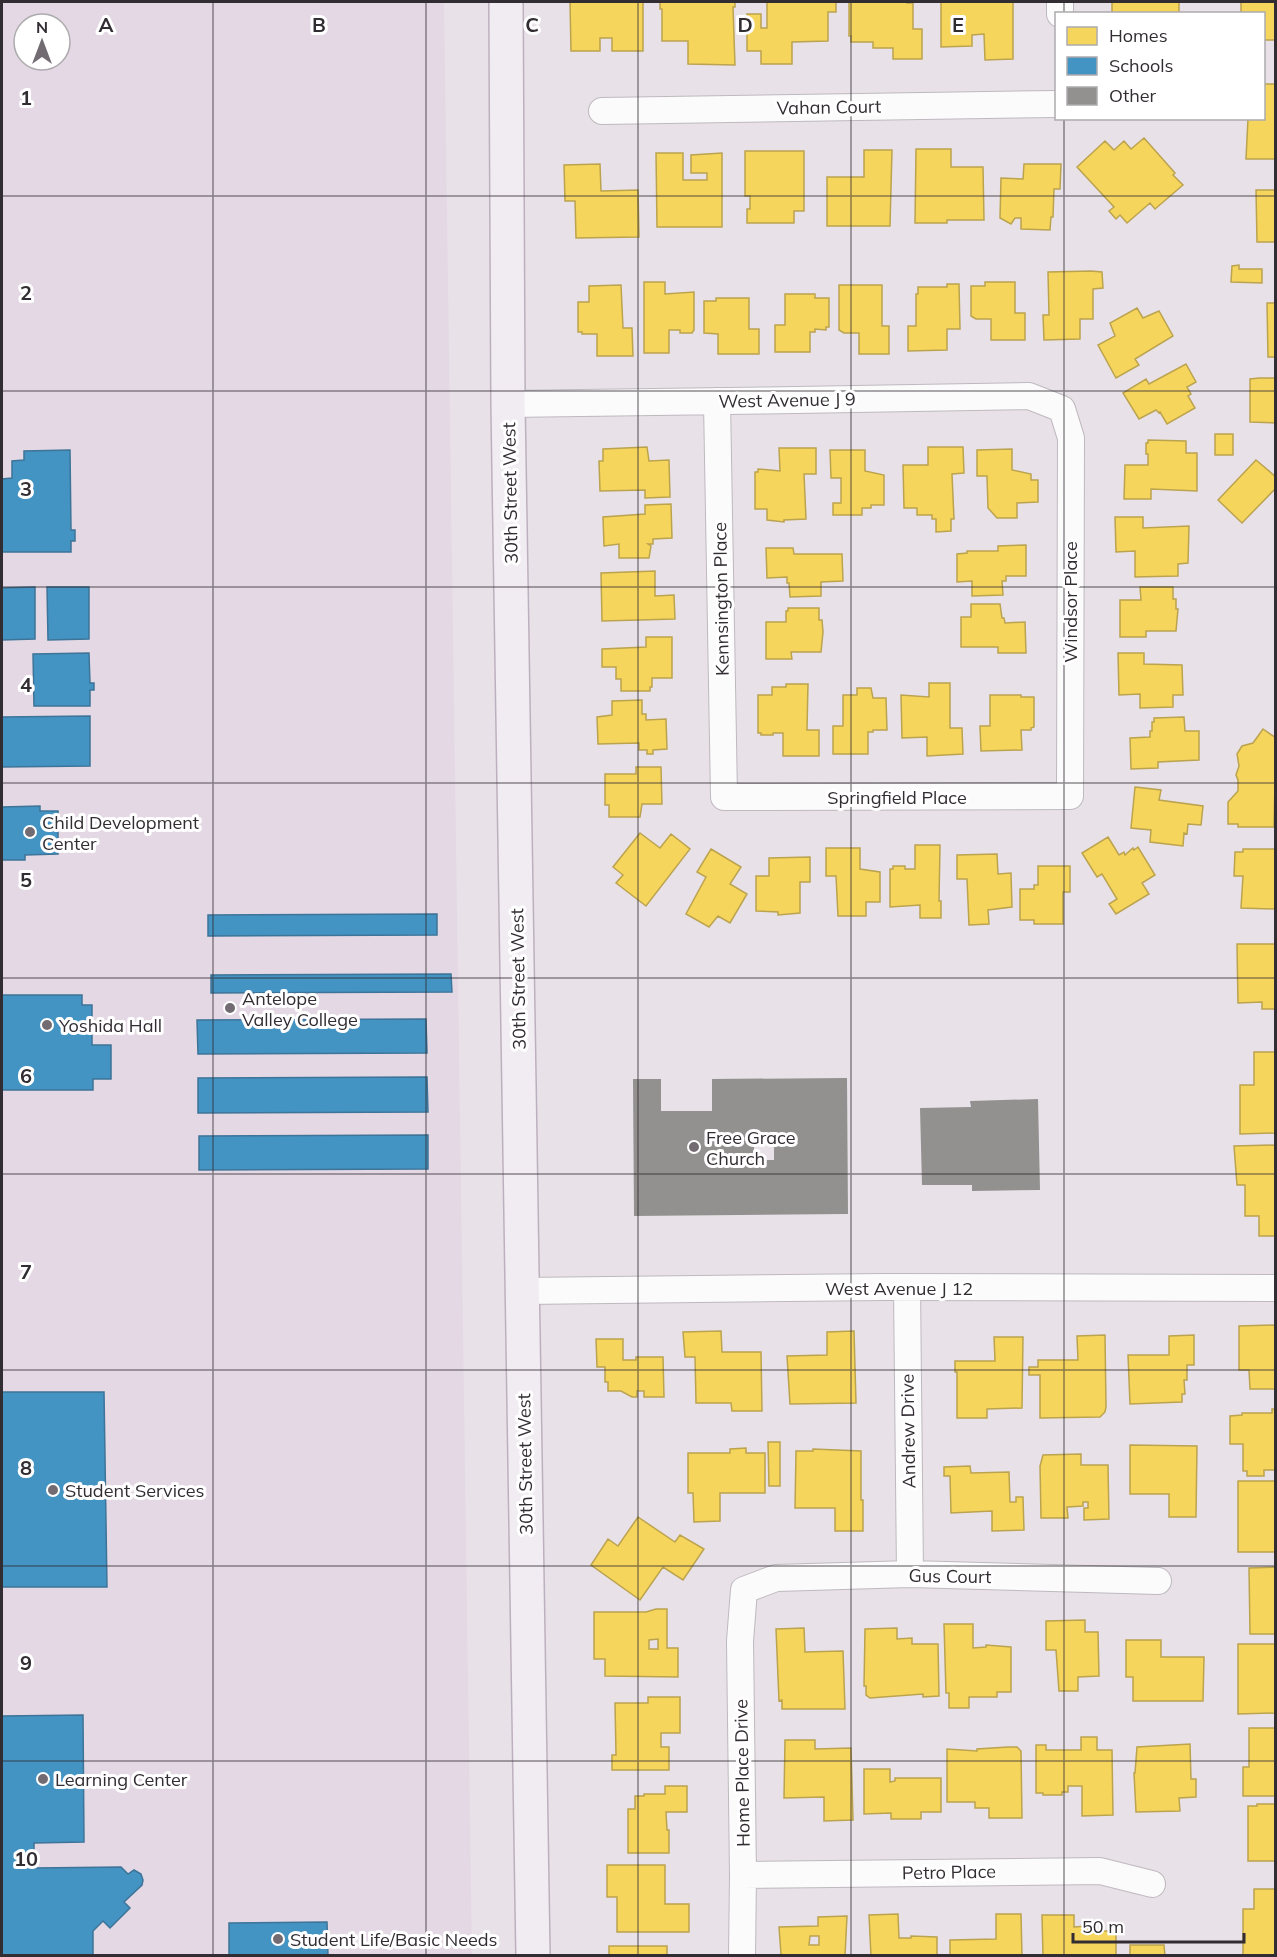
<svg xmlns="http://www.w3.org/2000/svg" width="1277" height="1957" font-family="Mulish,sans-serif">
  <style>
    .built { fill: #e4d8e5; fill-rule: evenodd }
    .homes { fill: #f6d55c; stroke: #bba34f; stroke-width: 1.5; fill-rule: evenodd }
    .schools { fill: #4393c3; stroke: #3e7498; stroke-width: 1.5 }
    .building { fill: #939090; fill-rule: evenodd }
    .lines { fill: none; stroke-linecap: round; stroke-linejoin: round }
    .minor-casing { stroke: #beb9be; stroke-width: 28 }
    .primary-casing { stroke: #bdb0be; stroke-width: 36 }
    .minor { stroke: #fcfbfc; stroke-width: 26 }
    .primary { stroke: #f1ebf2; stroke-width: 33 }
    .grid { fill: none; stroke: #322d32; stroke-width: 1.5; stroke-opacity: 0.55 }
    .poi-dot { fill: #726c72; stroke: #fff; stroke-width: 2 }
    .labels { text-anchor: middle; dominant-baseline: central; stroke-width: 6; stroke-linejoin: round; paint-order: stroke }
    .street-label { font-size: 18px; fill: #322d32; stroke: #fff }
    .poi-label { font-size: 18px; fill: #322d32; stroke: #fff; text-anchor: start }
    .grid-label { font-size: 20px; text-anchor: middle; font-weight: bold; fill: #322d32; stroke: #fff; stroke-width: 6; stroke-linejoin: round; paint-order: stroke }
  </style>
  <rect width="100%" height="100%" fill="#e8e2e8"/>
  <path class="built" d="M2,2H444L472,1955L2,1956ZM24,24H60V60H24Z"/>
  <path class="homes" d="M570,2H643V51H612V38H600V51H571Z
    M660,2H735V7H733L735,65L688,64V41H662V9H660Z
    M767,2H836V12H828V41L792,42V64H761V51H747V14H761V28H767Z
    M849,2H907V3H913V29H922V59H893V48H873V42H851V36H849Z
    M941,2H1013V59L985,60L984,34L972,35V46L941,47Z
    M1112,2H1179V14H1112Z
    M1241,2H1276V40H1264V14H1241Z
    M1264,84H1276V159H1246L1248,118H1264Z
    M1144,138L1175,173L1173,175L1183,185L1155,209L1150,203L1127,223L1120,215L1116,219L1109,211L1114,207L1077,167L1105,141L1114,150L1124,141L1131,149Z
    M916,149H951V167H983L984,220H947V223H915Z
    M864,150H892L890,226H827V177H864Z
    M745,151H804V211H794V223H747V209H750V196H745Z
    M656,153H683V180H707V173H691V155L722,153V227H657Z
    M600,164L601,191L638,190L639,237L576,238L575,201H565L564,165Z
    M1024,164H1061L1060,189H1054L1053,217H1051L1050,230L1021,229V218H1015L1011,224L1000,218L1001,178L1023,179Z
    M1256,190H1276V242H1257Z
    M1239,265V269H1262V283L1231,282L1232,266Z
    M1091,271L1102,272L1103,288L1093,289V319H1080V339L1044,340L1043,315H1049L1048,272Z
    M644,282H665V294L694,292V330L692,333H680V330H669V353H644Z
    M985,282H1015V313H1025V340H991V319H976L971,316V286H985Z
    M947,284H959L960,329H947V350L908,351V326H916V294H918V287H947Z
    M621,285L623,328H632L633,356H597V334H582V332H578V302H589V286Z
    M839,285H882V326H889V354H859V333H844L839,330Z
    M785,294H815V298H829V327H826V330L815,329V332H810V352H775V325H785Z
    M716,298H749V329H759V354H718V334L704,333V301H716Z
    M1267,303H1276V357H1268Z
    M1137,308L1143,318L1159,311L1173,336L1135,359L1139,365L1116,378L1098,345L1115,336L1110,323Z
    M1186,364L1196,382L1187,387L1191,394L1188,396L1195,408L1167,424L1160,412L1159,413L1156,410L1139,419L1123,393L1146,379L1149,384Z
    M1259,378H1276V423L1250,422V379Z
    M1215,434H1233V455H1215Z
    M1148,440L1186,441V453H1197V491L1151,489V499H1124L1125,465H1148V454H1146V443H1148Z
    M647,447L649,461L669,460L670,497L645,498V490L600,491L599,461H603V449Z
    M928,447H963L964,473L952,474L954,519H951V531L936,532V519H932V515H917V508H904L903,465H928Z
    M779,448H816V474H804L806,519L784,520V522L767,520V509H755V472H758V469L780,471Z
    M1012,449V470L1031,474V480H1038V502L1017,503V518H997L988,508L987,476H977V450Z
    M830,450H865V471L884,475V505H871V508H862V515H833V503H841V478H831Z
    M1256,460L1276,477V488L1242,523L1218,500Z
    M671,504L672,538L653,539V544H648L651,546L649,558H619V544L604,546L603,517L645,514V505Z
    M1115,517H1143V528L1189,526L1188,563L1178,564V576L1135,577V551L1116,552Z
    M1026,545V576H1006V581H1002L1003,595L972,596V581L957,582V554L967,553V551H998V546Z
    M766,548H793L794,554H842L843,581L821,582V596L790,597L789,583H787V577L767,578Z
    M655,571V596L674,595L675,619L602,621L601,573Z
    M1140,587H1173V599H1176V609H1178L1176,631H1146V637H1120V600H1141Z
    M971,604H1000L1002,618H1004L1005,623L1025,622L1026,653H998V647H961V617H971Z
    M788,608H819V620H822L823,632L821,652H791L792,659H766V622H786V611H788Z
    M646,637H672V678H652V687H650V691H621V679H616V667H602V649L646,647Z
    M1118,653H1144V664L1182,665L1183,695H1173V707L1140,708V694L1119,695Z
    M929,683H950V728H962L963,754L927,756V737L902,738L901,695L929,697Z
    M786,684H808L807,730H819V756H783V733H773V735H761V733H758V695H772V687H786Z
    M857,688H871L873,698H886L887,730H873V732H868V754H833V726H843V695H857Z
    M990,695H1021V697H1034V727L1031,728V730H1021L1022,750L981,751L980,726H990Z
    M642,700V714H646V720L666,719L667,749L653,750V754H647V750H639V743L598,744L597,717L612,715V701Z
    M1184,717L1185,731H1199V760L1158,762V768L1131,769L1130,738L1150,737V731H1152V722H1154V718Z
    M1263,729L1276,738L1274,827H1238V824H1228V802L1238,791V780L1236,775L1239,766L1237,754L1242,746L1253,743Z
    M636,767H661L662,804H642L640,817H609V805H605V774H636Z
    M1135,787L1161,790L1159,800L1203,806L1201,825L1188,824L1187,834L1184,833L1183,846L1150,842L1151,830L1131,828Z
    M640,833L660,848L671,834L690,849L646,906L616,883L623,875L613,867Z
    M1108,837L1119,855L1124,852L1125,855L1133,848L1134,850L1138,847L1155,875L1142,883L1149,894L1116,914L1109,904L1117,899L1102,874L1097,877L1082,853Z
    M915,845H940L939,901H941V918H920V905L890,907V869H893V866H905V869H915Z
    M826,848H860V869L880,872V902H866V916H838L836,876H826Z
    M711,849L741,867L730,884L747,894L730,923L718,916L709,927L686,914L706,877L697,872Z
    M1243,849H1276V909L1241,908L1243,876H1234L1235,852H1243Z
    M997,854L998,874L1011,873L1012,907L988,910L989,924L969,925L967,879H957V855Z
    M810,857V882H800V913L778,915V912L756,911V876H769V858Z
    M1038,866H1070V892H1063V924H1034V920H1020V889H1034V885H1038Z
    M1237,944H1276V1009H1262V1002L1238,1003Z
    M1254,1052H1276V1133L1240,1134V1085H1254Z
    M1276,1145V1236H1259V1216H1245V1185H1237L1234,1146Z
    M1276,1325V1389H1250L1249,1370H1239V1326Z
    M721,1331L722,1352H761L762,1411H732L731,1403H696L695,1357H685L683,1332Z
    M854,1331L856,1403L790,1404L787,1356L827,1355V1332Z
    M1105,1335L1106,1407L1105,1412L1100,1417L1040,1418V1375H1029V1367H1038V1360H1078L1077,1336Z
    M1194,1335V1365H1187V1380H1184L1185,1394H1182V1402L1130,1404L1128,1355H1169V1336Z
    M994,1337H1023L1022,1408L987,1409V1418H957V1372H955V1361H995Z
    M596,1339H623V1360H636V1357H663L664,1397H644V1391H637V1397H632L621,1391H608V1382H605V1367H597Z
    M1272,1409H1276V1470H1264V1476H1247V1471H1243V1444H1230V1416L1242,1415V1413H1272Z
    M768,1442H780V1486H769Z
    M1130,1445L1197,1446L1196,1517H1169V1494H1130Z
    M746,1448V1453H765V1493H720V1521L694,1522L693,1493H688V1453H730V1449Z
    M813,1449L861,1451V1500H863V1531H835V1508H795L796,1451H813Z
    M1081,1454V1465H1108L1109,1519L1084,1520V1508H1088V1502H1083V1506L1067,1507L1068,1518H1041L1040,1466L1043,1455Z
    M970,1466L971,1473L1009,1472L1010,1502H1016V1497H1023L1024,1530L992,1531V1511L951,1513L950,1476H944V1467Z
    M1238,1481H1276V1552H1238Z
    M638,1517L675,1542L680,1535L704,1549L683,1580L663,1567L640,1600L591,1565L608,1539L618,1546Z
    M1276,1567V1634H1250L1249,1568Z
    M656,1609H667V1648H678V1677L605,1676V1659H594V1612H646ZM658,1639V1649H649V1640Z
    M1085,1620V1632H1098L1099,1676L1078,1677V1691H1059L1056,1650H1046V1621Z
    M944,1624H973V1648L986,1647V1645L1011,1647V1692H997V1697H969V1708H949V1693H946Z
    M804,1628L805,1652L843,1651L845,1709H782V1700L779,1701L776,1629Z
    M897,1628V1639L912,1638V1644H938L939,1696L923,1697V1694L870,1698L866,1695V1686H864L865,1629Z
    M1126,1640H1161V1657H1204L1203,1701H1133V1677H1126Z
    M1238,1644H1276V1713L1238,1714Z
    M648,1697H680V1733H661V1747H669V1770H612V1755H616L615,1703H648Z
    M1249,1728H1276V1796H1243V1767H1249Z
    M1081,1737H1097V1750H1112L1113,1815L1082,1816V1786H1068V1792H1062V1795H1043V1793H1036V1745H1046V1750H1081Z
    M785,1740H815V1749L851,1748L853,1820L824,1821V1797L784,1798Z
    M1190,1744L1191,1779H1196V1797L1179,1798L1180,1811L1136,1812L1134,1773H1135L1137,1747Z
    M1008,1747H1017L1021,1751L1022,1818H989V1808H975V1802H947V1749L977,1751V1749Z
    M864,1769H890V1782L895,1781V1778H941V1812H921V1819H891V1813L864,1814Z
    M665,1786H687V1812H666L667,1830H669V1853H628V1809H635V1796H644V1794H665Z
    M1257,1804H1276V1861H1248V1806H1257Z
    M607,1865H665V1904H689V1932H617V1897H607Z
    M1254,1889H1276V1956H1243V1909H1254Z
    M898,1914L899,1938H911V1936L937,1937V1956H871L869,1915Z
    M996,1914H1021L1022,1956H950V1940L996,1939Z
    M1042,1915H1074V1927L1088,1926V1931H1116V1956H1043Z
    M847,1916L845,1956H778L781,1954L779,1927L818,1926V1917ZM810,1936H819V1945H809Z
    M1130,1945H1164L1165,1956H1130Z
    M609,1946H667V1956H609Z"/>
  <path class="schools" d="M70,450L71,530H75V541H71V552H2V479L12,478V461L24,460V451Z
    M35,587V639L2,640V588Z
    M47,587H89V639L48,640Z
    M89,653L90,683H94V690H90V706H34L33,654Z
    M90,716V766L2,767V717Z
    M40,806V811H58V854L25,855V860H2V807Z
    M437,914V935L208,936V915Z
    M451,974L452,992L211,993V975Z
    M2,995H82V1005H92V1045H111V1079H93V1090H2Z
    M426,1019L427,1053L198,1054L197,1020Z
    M427,1077L428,1112L198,1113V1078Z
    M428,1135V1169L199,1170V1136Z
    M2,1392H104L107,1587H2Z
    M83,1715L84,1842L34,1843V1868L121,1867L128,1874L134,1870L141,1874L143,1880L142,1885L124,1902L130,1908L110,1928L103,1921L93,1931V1956H2V1716Z
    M327,1922L328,1956H229V1923Z"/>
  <path class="building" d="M847,1078L848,1214L634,1216L633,1079H661V1111H712V1079ZM774,1133V1160H754V1134Z
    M1038,1099L1040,1190L972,1191V1185H922L920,1108L971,1107L970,1101Z"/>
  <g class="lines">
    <defs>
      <path id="minor" d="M1060,2V14
        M602,111L1056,104
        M508,404C682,402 855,399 1029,396L1062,409L1071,438L1070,796L724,797L717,401
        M907,1287L910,1574
        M522,1291L885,1287L1276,1288
        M743,1875L1100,1871L1152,1884
        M742,1956L743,1875L740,1641L744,1590L776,1578L910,1574L1158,1581"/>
      <path id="primary" d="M506,2L508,404L533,1956"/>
    </defs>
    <use href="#minor" class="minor-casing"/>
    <use href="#primary" class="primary-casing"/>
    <use href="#minor" class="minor"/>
    <use href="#primary" class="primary"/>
  </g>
  <path class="grid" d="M213,2V1956M426,2V1956M638,2V1956M851,2V1956M1064,2V14M1064,118V1956M2,196H1276M2,391H1276M2,587H1276M2,783H1276M2,978H1276M2,1174H1276M2,1370H1276M2,1566H1276M2,1761H1276"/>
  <g class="poi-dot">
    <circle cx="30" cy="832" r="6"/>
    <circle cx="230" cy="1008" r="6"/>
    <circle cx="47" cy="1025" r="6"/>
    <circle cx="694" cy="1147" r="6"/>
    <circle cx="53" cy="1490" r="6"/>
    <circle cx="43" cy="1779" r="6"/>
    <circle cx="278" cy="1939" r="6"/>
  </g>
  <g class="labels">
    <g class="street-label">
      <text transform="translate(829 107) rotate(-1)">Vahan Court</text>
      <text transform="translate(787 400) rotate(-1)">West Avenue J 9</text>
      <text transform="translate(510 493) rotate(-91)">30th Street West</text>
      <text transform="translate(721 599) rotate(-91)">Kennsington Place</text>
      <text transform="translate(1070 602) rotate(-90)">Windsor Place</text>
      <text x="897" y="797">Springfield Place</text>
      <text transform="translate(518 979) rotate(-91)">30th Street West</text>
      <text x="899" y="1288">West Avenue J 12</text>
      <text transform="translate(908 1431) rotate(-91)">Andrew Drive</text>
      <text transform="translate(525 1464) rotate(-91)">30th Street West</text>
      <text transform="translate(950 1576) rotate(1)">Gus Court</text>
      <text transform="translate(742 1773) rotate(-91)">Home Place Drive</text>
      <text transform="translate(949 1872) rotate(-1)">Petro Place</text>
    </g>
    <g class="poi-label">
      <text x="42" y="822">Child Development<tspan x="42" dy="21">Center</tspan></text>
      <text x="242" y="998">Antelope<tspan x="242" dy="21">Valley College</tspan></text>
      <text x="59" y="1025">Yoshida Hall</text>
      <text x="706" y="1137">Free Grace<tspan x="706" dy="21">Church</tspan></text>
      <text x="65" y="1490">Student Services</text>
      <text x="55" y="1779">Learning Center</text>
      <text x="290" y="1939">Student Life/Basic Needs</text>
    </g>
  </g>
  <g class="grid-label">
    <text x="106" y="32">A</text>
    <text x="319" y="32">B</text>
    <text x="532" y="32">C</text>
    <text x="745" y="32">D</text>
    <text x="958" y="32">E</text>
    <text x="26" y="105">1</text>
    <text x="26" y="300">2</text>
    <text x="26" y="496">3</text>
    <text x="26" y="692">4</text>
    <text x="26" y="887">5</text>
    <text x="26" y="1083">6</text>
    <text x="26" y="1279">7</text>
    <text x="26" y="1475">8</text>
    <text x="26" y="1670">9</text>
    <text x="26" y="1866">10</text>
  </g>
  <rect width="1277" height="1957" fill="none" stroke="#322d32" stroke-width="6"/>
  <rect x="1055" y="12" width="210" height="108" fill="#ffffff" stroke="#adabad" stroke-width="1.5"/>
  <rect x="1067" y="27" width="30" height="18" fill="#f6d55c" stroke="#adabad" stroke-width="1.5"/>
  <text x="1109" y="42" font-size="18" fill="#322d32">Homes</text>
  <rect x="1067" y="57" width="30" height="18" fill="#4393c3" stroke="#adabad" stroke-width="1.5"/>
  <text x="1109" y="72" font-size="18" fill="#322d32">Schools</text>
  <rect x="1067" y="87" width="30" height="18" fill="#939090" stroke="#adabad" stroke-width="1.5"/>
  <text x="1109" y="102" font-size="18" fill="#322d32">Other</text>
  <g transform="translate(42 42)"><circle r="28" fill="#ffffff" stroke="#adabad" stroke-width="1.5"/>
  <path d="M0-4.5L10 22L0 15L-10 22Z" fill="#726c72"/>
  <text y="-9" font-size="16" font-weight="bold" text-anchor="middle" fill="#322d32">N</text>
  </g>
  <path d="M1073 1933v9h171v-9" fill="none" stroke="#322d32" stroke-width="3"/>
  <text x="1082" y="1933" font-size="18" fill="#322d32" stroke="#ffffff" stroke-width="4.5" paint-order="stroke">50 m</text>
</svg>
